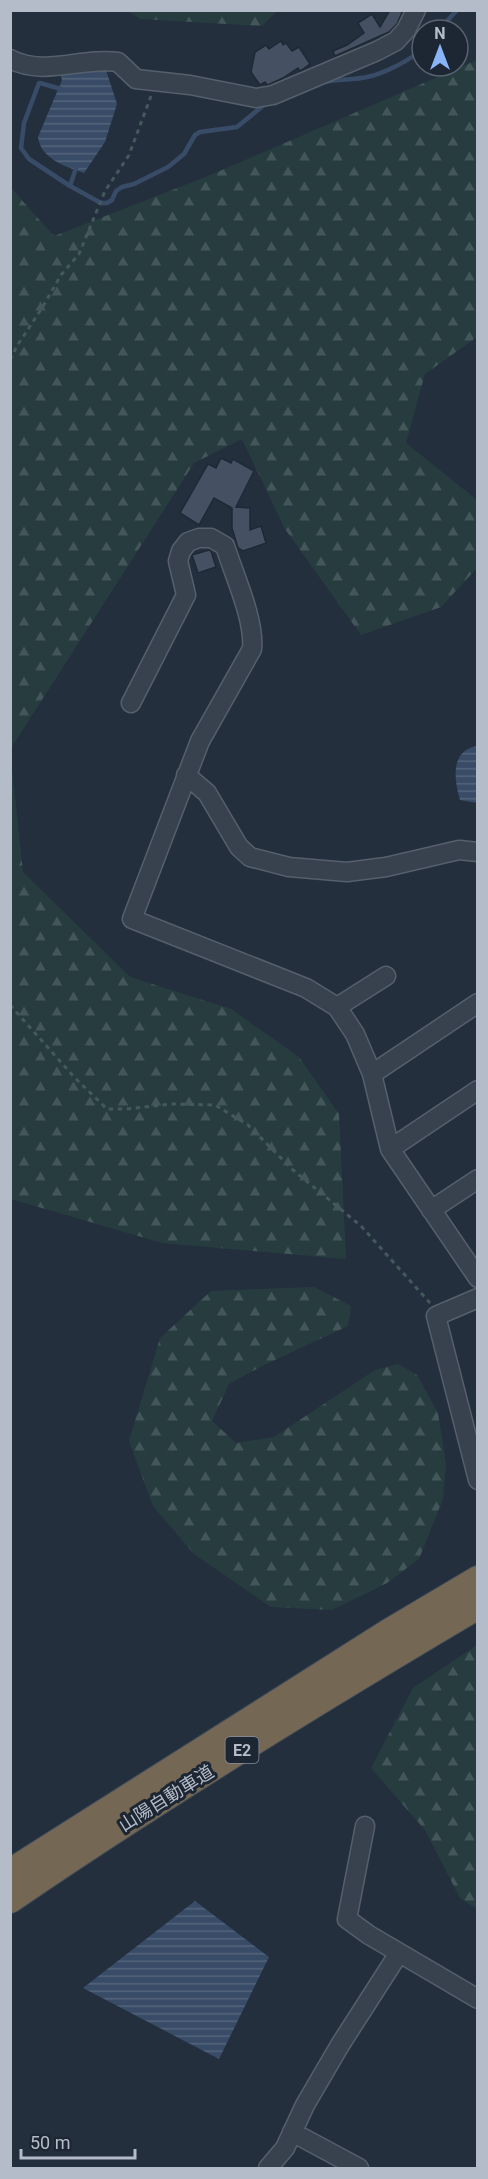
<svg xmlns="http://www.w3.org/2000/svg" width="488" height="2179" font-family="Roboto,'Noto Sans JP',sans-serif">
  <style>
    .forest { fill: url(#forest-firs) }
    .water { fill: url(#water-rules) }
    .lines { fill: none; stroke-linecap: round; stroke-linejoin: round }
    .stream { stroke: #394c67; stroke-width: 4.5 }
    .building { fill: #455162; stroke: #1f2835; stroke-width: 1.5 }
    .minor-casing { stroke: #565f6c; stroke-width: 21 }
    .highway-casing { stroke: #434c59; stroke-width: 28 }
    .path { stroke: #44595c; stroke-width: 3; stroke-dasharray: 4.5 4.5; stroke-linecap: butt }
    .minor { stroke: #38414e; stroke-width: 18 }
    .highway { stroke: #746855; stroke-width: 26 }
    .labels { text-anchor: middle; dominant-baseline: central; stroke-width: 6; stroke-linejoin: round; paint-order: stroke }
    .shield { fill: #1d2633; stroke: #878f9c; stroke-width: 1.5 }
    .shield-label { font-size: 16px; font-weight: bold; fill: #b4bcc9 }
    .street-label { font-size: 18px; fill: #b4bcc9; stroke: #1d2633 }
  </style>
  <defs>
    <pattern id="forest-firs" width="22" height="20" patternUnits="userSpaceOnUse" patternTransform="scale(1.5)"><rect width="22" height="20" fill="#263c3f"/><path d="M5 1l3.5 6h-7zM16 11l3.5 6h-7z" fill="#435659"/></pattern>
    <pattern id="water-rules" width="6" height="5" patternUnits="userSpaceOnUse" patternTransform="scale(1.5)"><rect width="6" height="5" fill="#394c67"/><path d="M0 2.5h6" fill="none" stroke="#53647b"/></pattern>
  </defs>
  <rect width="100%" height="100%" fill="#242f3e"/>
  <path class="forest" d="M127,11L277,10V11L262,26L141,19Z
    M477,60V337L425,374L406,443L477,500V568L441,607L361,635L285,529L242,439L194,463L11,748V188L54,236L208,176Z
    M11,759L23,872L130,977L231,1009L299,1057L339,1114L346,1259L162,1243L11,1199Z
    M314,1287L351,1306L348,1326L264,1365L229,1384L212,1421L236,1443L274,1437L375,1370L398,1364L417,1375L438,1413L446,1464L443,1499L419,1559L387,1583L332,1610L271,1607L194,1554L153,1506L129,1441L160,1338L211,1291Z
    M477,1645V1909L460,1898L425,1830L371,1768L413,1688Z"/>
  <path class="water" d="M85,66L106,70L117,104L105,142L84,173C66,167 40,158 38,137L62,80L60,73Z
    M477,746H478L477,803L460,800C454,779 450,751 477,746Z
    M195,1901L269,1957L219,2059L83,1988Z"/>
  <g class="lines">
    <path class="stream" d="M439,30L457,10
      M325,82C339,79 354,80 367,77C383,74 411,60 422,49
      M39,83L24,123L21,148L29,159L70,186L101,203H107L112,200L116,191L122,187L134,184L168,167L184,154L195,135L200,132L237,127L264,105
      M40,83L61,89
      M281,100L298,93
      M70,186L77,165"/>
  </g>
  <path class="building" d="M390,10H403L397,24L389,32L335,56L333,51L347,45L364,33L358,23L372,14L380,27Z
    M281,41L283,45L286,43L292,51L299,47L310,64L300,71L298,68L283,78L270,84L267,85L265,82L260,85L251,72L255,52L266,45L269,49Z
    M221,458L231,463L233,459L254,471L236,507L250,508V530L261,526L266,543L243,551L238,548L232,528V508L214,498L199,525L180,513L208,464L216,468Z
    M209,550L211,551L216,567L198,573L192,555Z"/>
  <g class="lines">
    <defs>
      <path id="minor" d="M10,59C45,77 81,57 118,62L136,79L190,85L256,98L273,95L377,51L396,41L406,30L416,10
        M131,703L186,595L178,561L181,551L188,542L199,538H211L225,546C234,575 255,620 252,649L200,741L132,919L306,988L337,1007L355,1034L372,1074L390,1149L478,1278
        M186,775L207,793L239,847L250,857L289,867L347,872L386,867L459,850L478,852
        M337,1007L386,976
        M372,1074L478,1003
        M390,1149L478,1090
        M431,1210L478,1179
        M478,1298L436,1316L478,1480
        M365,1826L347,1919L369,1935L478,1999
        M292,2132L359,2168
        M268,2168L285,2148L305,2105L340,2045L399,1953"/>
      <path id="highway" d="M10,1872L387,1633L478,1579
        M10,1900C162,1796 319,1700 478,1606"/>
    </defs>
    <use href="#minor" class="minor-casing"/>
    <use href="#highway" class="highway-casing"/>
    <path class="path" d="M10,360L17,346L42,308L61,275L79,254L105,191L129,155L151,96
      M10,1005L75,1078L107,1109H127L171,1104L215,1105L248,1125L293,1170L361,1226L430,1303"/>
    <use href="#minor" class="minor"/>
    <use href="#highway" class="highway"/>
  </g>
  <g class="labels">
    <rect class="shield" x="225.5" y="1737" width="33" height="26" rx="4.5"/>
    <g class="shield-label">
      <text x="242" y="1750">E2</text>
    </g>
    <g class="street-label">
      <text transform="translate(166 1798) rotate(-32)">山陽自動車道</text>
    </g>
  </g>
  <rect width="488" height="2179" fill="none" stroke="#b4bcc9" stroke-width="24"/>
  <g transform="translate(440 48)"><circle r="28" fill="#1d2633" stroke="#59626f" stroke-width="1.5"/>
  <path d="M0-4.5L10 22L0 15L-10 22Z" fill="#8ab4f8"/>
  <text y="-9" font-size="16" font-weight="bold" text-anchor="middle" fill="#b4bcc9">N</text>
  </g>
  <path d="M21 2149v9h114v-9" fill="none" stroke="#b4bcc9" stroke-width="3"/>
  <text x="30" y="2149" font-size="18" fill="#b4bcc9" stroke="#1d2633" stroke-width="4.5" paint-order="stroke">50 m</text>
</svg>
